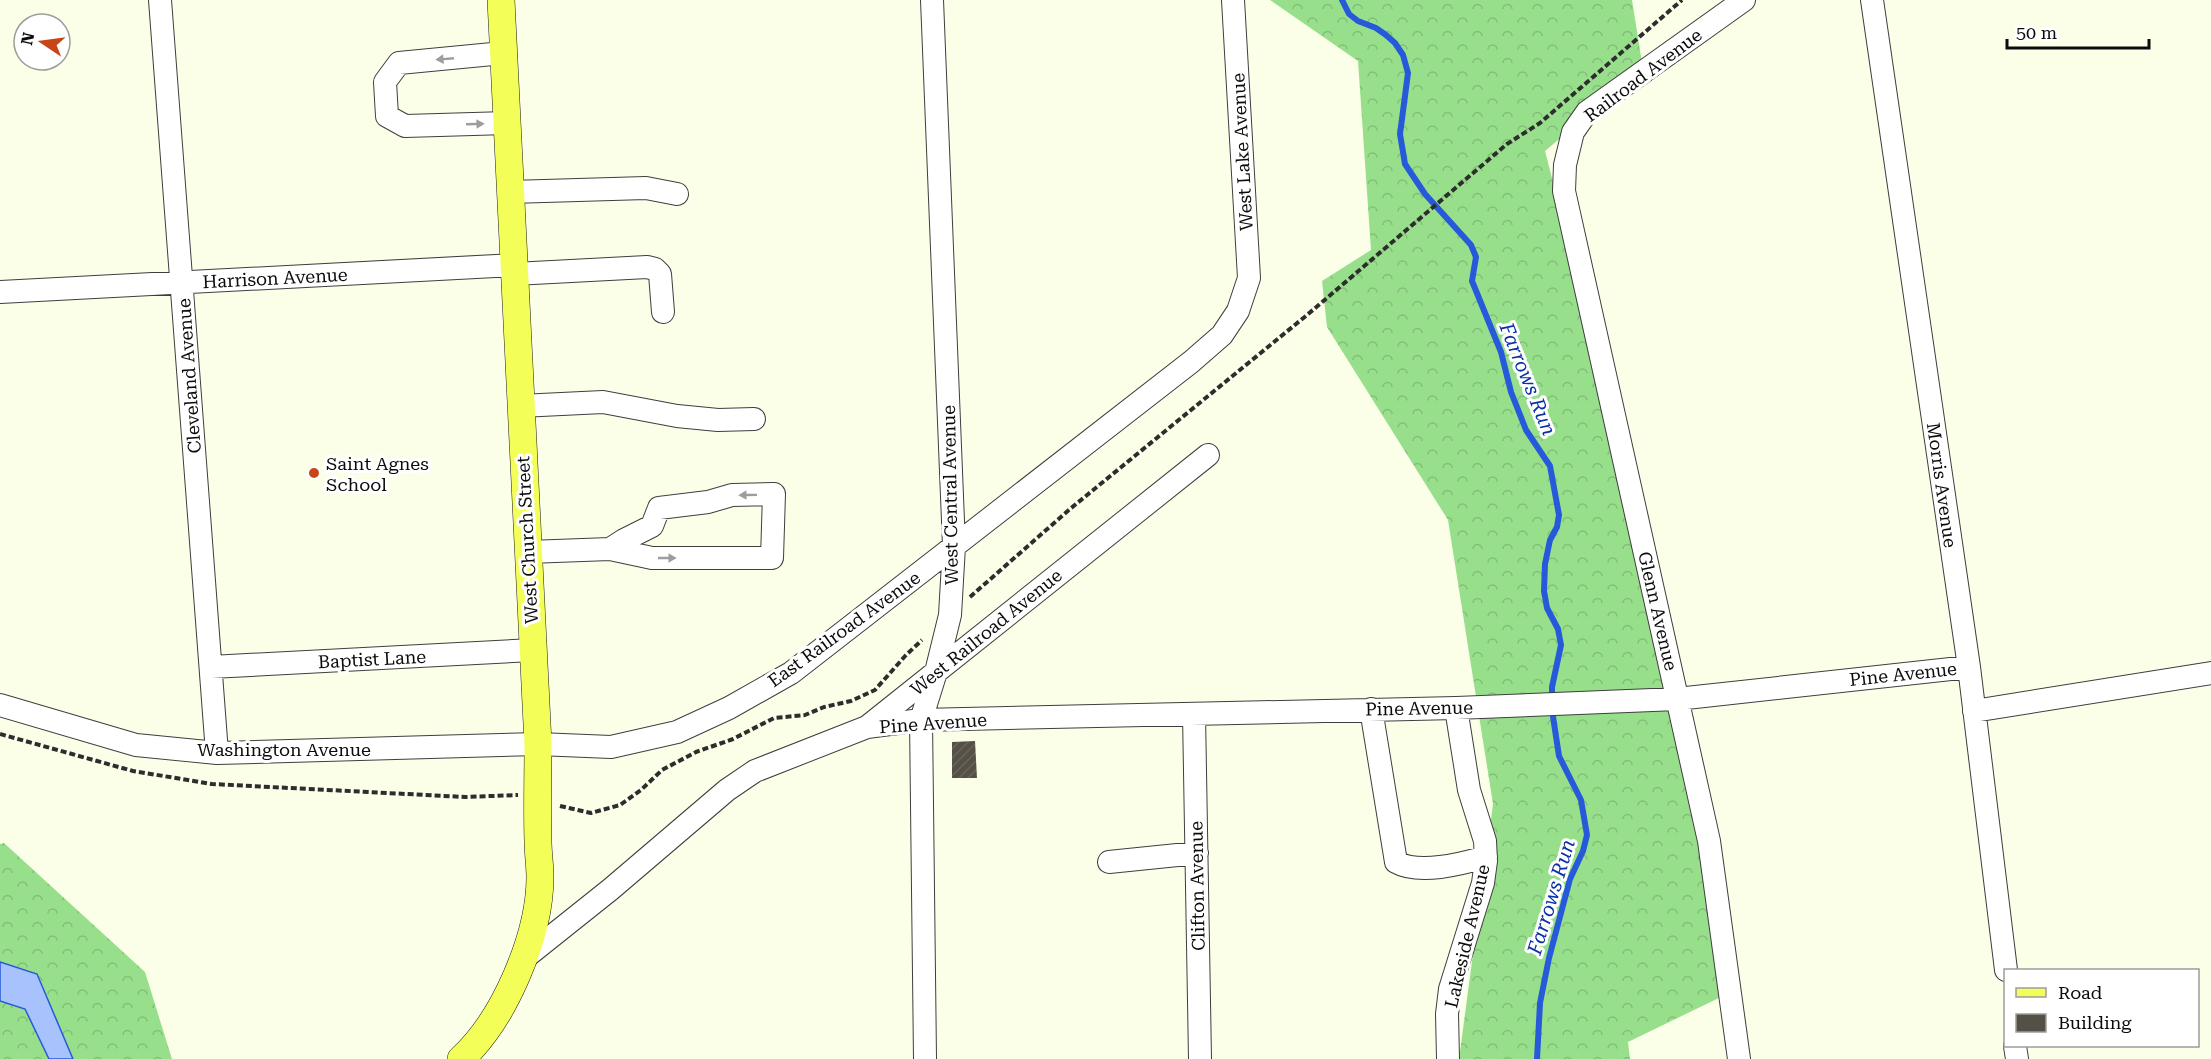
<svg xmlns="http://www.w3.org/2000/svg" width="2211" height="1059" font-family="'Roboto Serif',serif">
  <style>
    .forest { fill: url(#forest-crowns) }
    .water { fill: #a7c2fc; stroke: #275ada; stroke-width: 1.5 }
    .lines { fill: none; stroke-linecap: round; stroke-linejoin: round }
    .stream { stroke: #275ada; stroke-width: 6 }
    .building { fill: url(#building-hatch) }
    .minor-casing { stroke: #3e3e3e; stroke-width: 24 }
    .major-casing { stroke: #1c1c1c; stroke-width: 28 }
    .path { stroke: #2d2d2d; stroke-width: 4; stroke-dasharray: 6 3; stroke-linecap: butt }
    .minor { stroke: #fff; stroke-width: 22 }
    .major { stroke: #f3ff58; stroke-width: 27 }
    .oneway { fill: #9d9d9d }
    .poi-dot { fill: #c74617; stroke: #fff; stroke-width: 2 }
    .labels { text-anchor: middle; dominant-baseline: central; stroke-width: 6; stroke-linejoin: round; paint-order: stroke }
    .street-label { font-size: 18px; fill: #0b0b0b; stroke: #fff }
    .poi-label { font-size: 18px; fill: #0b0b0b; stroke: #fff; text-anchor: start }
    .water-label { font-size: 20px; font-style: italic; fill: #0a31a7; stroke: #fff }
  </style>
  <defs>
    <pattern id="forest-crowns" width="20" height="18" patternUnits="userSpaceOnUse" patternTransform="scale(1.5)"><rect width="20" height="18" fill="#98df8c"/><path d="M2 6a3 3 0 1 1 6 0M12 15a3 3 0 1 1 6 0" fill="none" stroke="#82be77"/></pattern>
    <pattern id="building-hatch" width="6" height="6" patternUnits="userSpaceOnUse" patternTransform="scale(1.5)"><rect width="6" height="6" fill="#545046"/><path d="M-1 1l2-2M0 6l6-6M5 7l2-2" fill="none" stroke="#68645c"/></pattern>
  </defs>
  <rect width="100%" height="100%" fill="#fcffe8"/>
  <path class="forest" d="M1270,0H1632L1643,69L1545,151L1679,671L1723,996L1628,1042L1630,1059H1459L1493,804L1448,520L1327,327L1322,281L1371,250L1358,61Z
    M4,843L145,972L172,1059H73L37,974L0,962V844Z
    M0,1001L25,1008L49,1059H0Z"/>
  <path class="water" d="M0,962L37,974L73,1059H49L25,1009L0,1001Z"/>
  <g class="lines">
    <path class="stream" d="M1342,0L1349,14L1358,21L1376,28L1386,35L1395,43L1403,55L1408,73L1400,134L1405,164L1425,194L1471,245L1476,257L1472,281L1501,352L1511,392L1526,430L1550,466L1559,515L1557,527L1550,540L1545,564L1544,591L1547,608L1558,629L1561,645L1552,687V700
      M1537,1059L1540,1003L1549,958L1570,879L1583,851L1587,835L1581,800L1559,756L1552,710"/>
  </g>
  <path class="building" d="M975,741L977,778H952V742Z"/>
  <g class="lines">
    <defs>
      <path id="minor" d="M160,0L217,753
        M1872,0L1969,667L2006,970
        M503,53L399,63L385,82L387,116L405,126L507,123
        M510,192L646,188L677,194
        M514,274L647,267L655,269L660,274L663,312
        M0,292L514,265
        M520,406L603,402L677,416L718,420L754,419
        M528,552L610,549L652,558H772L774,494L732,495L708,502L659,508L652,526L624,540L610,549
        M211,667L533,650
        M0,705L136,745L217,753L538,744L611,747L677,732L729,708L791,673L1191,362L1222,335L1238,311L1249,278L1233,0
        M1371,709L1396,862C1419,875 1461,864 1486,857
        M1974,711L2211,673
        M1194,714L1200,1059
        M867,727L921,720L1456,708L1677,699L1969,667
        M1109,862L1197,853
        M522,960L611,889L727,790L755,771L867,727L1208,455
        M2015,1046L2017,1059
        M925,1059L921,720L936,672L950,615L954,546L932,0
        M1448,1059L1447,1014L1450,989L1483,883L1486,861L1485,841L1469,790L1456,708
        M1739,1059L1709,841L1564,191L1565,165L1573,132L1587,112L1744,0"/>
      <path id="major" d="M461,1059C504,1020 540,936 540,877C540,865 538,853 538,841C537,808 538,776 538,744L501,0"/>
    </defs>
    <use href="#minor" class="minor-casing"/>
    <use href="#major" class="major-casing"/>
    <path class="path" d="M970,597L1070,509L1307,315L1507,144L1540,123L1682,0
      M0,734L133,771L212,784L465,797L518,795
      M560,806L591,813L620,805L641,790L662,770L696,752L733,739L774,718L805,715L824,707L851,701L875,690L906,655L922,640"/>
    <use href="#minor" class="minor"/>
    <use href="#major" class="major"/>
  </g>
  <defs><path id="oneway-solid" d="M-6-.8H1V-3.2L6.5 0L1 3.2V.8H-6Z" transform="scale(1.5)"/></defs>
  <g class="oneway">
    <use href="#oneway-solid" transform="translate(445 59) rotate(175)"/>
    <use href="#oneway-solid" transform="translate(475 124) rotate(-2)"/>
    <use href="#oneway-solid" transform="translate(748 495) rotate(179)"/>
    <use href="#oneway-solid" transform="translate(667 558)"/>
  </g>
  <circle class="poi-dot" cx="314" cy="473" r="6"/>
  <g class="labels">
    <g class="street-label">
      <text transform="translate(1643 75) rotate(-37)">Railroad Avenue</text>
      <text transform="translate(1242 152) rotate(-93)">West Lake Avenue</text>
      <text transform="translate(275 278) rotate(-3)">Harrison Avenue</text>
      <text transform="translate(189 376) rotate(-94)">Cleveland Avenue</text>
      <text transform="translate(1942 485) rotate(82)">Morris Avenue</text>
      <text transform="translate(950 495) rotate(-91)">West Central Avenue</text>
      <text transform="translate(527 540) rotate(-93)">West Church Street</text>
      <text transform="translate(1658 611) rotate(77)">Glenn Avenue</text>
      <text transform="translate(844 629) rotate(-36)">East Railroad Avenue</text>
      <text transform="translate(986 632) rotate(-39)">West Railroad Avenue</text>
      <text transform="translate(372 659) rotate(-3)">Baptist Lane</text>
      <text transform="translate(1903 674) rotate(-6)">Pine Avenue</text>
      <text transform="translate(1419 708) rotate(-1)">Pine Avenue</text>
      <text transform="translate(933 723) rotate(-4)">Pine Avenue</text>
      <text x="284" y="749">Washington Avenue</text>
      <text transform="translate(1197 886) rotate(-91)">Clifton Avenue</text>
      <text transform="translate(1467 936) rotate(-77)">Lakeside Avenue</text>
    </g>
    <g class="poi-label">
      <text x="326" y="463">Saint Agnes<tspan x="326" dy="21">School</tspan></text>
    </g>
    <g class="water-label">
      <text transform="translate(1528 379) rotate(68)">Farrows Run</text>
      <text transform="translate(1551 897) rotate(-73)">Farrows Run</text>
    </g>
  </g>
  <rect x="2004" y="969" width="195" height="78" fill="#ffffff" stroke="#9d9d9d" stroke-width="1.5"/>
  <rect x="2016" y="988" width="30" height="9" fill="#f3ff58" stroke="#9d9d9d" stroke-width="1.5"/>
  <text x="2058" y="999" font-size="18" fill="#0b0b0b">Road</text>
  <rect x="2016" y="1014" width="30" height="18" fill="#545046" stroke="#9d9d9d" stroke-width="1.5"/>
  <text x="2058" y="1029" font-size="18" fill="#0b0b0b">Building</text>
  <g transform="translate(42 42) rotate(283)"><circle r="28" fill="#ffffff" stroke="#9d9d9d" stroke-width="1.5"/>
  <path d="M0-4.5L10 22L0 15L-10 22Z" fill="#c74617"/>
  <text y="-9" font-size="16" font-weight="bold" text-anchor="middle" fill="#0b0b0b">N</text>
  </g>
  <path d="M2007 39v9h142v-9" fill="none" stroke="#0b0b0b" stroke-width="3"/>
  <text x="2016" y="39" font-size="18" fill="#0b0b0b" stroke="#ffffff" stroke-width="4.5" paint-order="stroke">50 m</text>
</svg>
